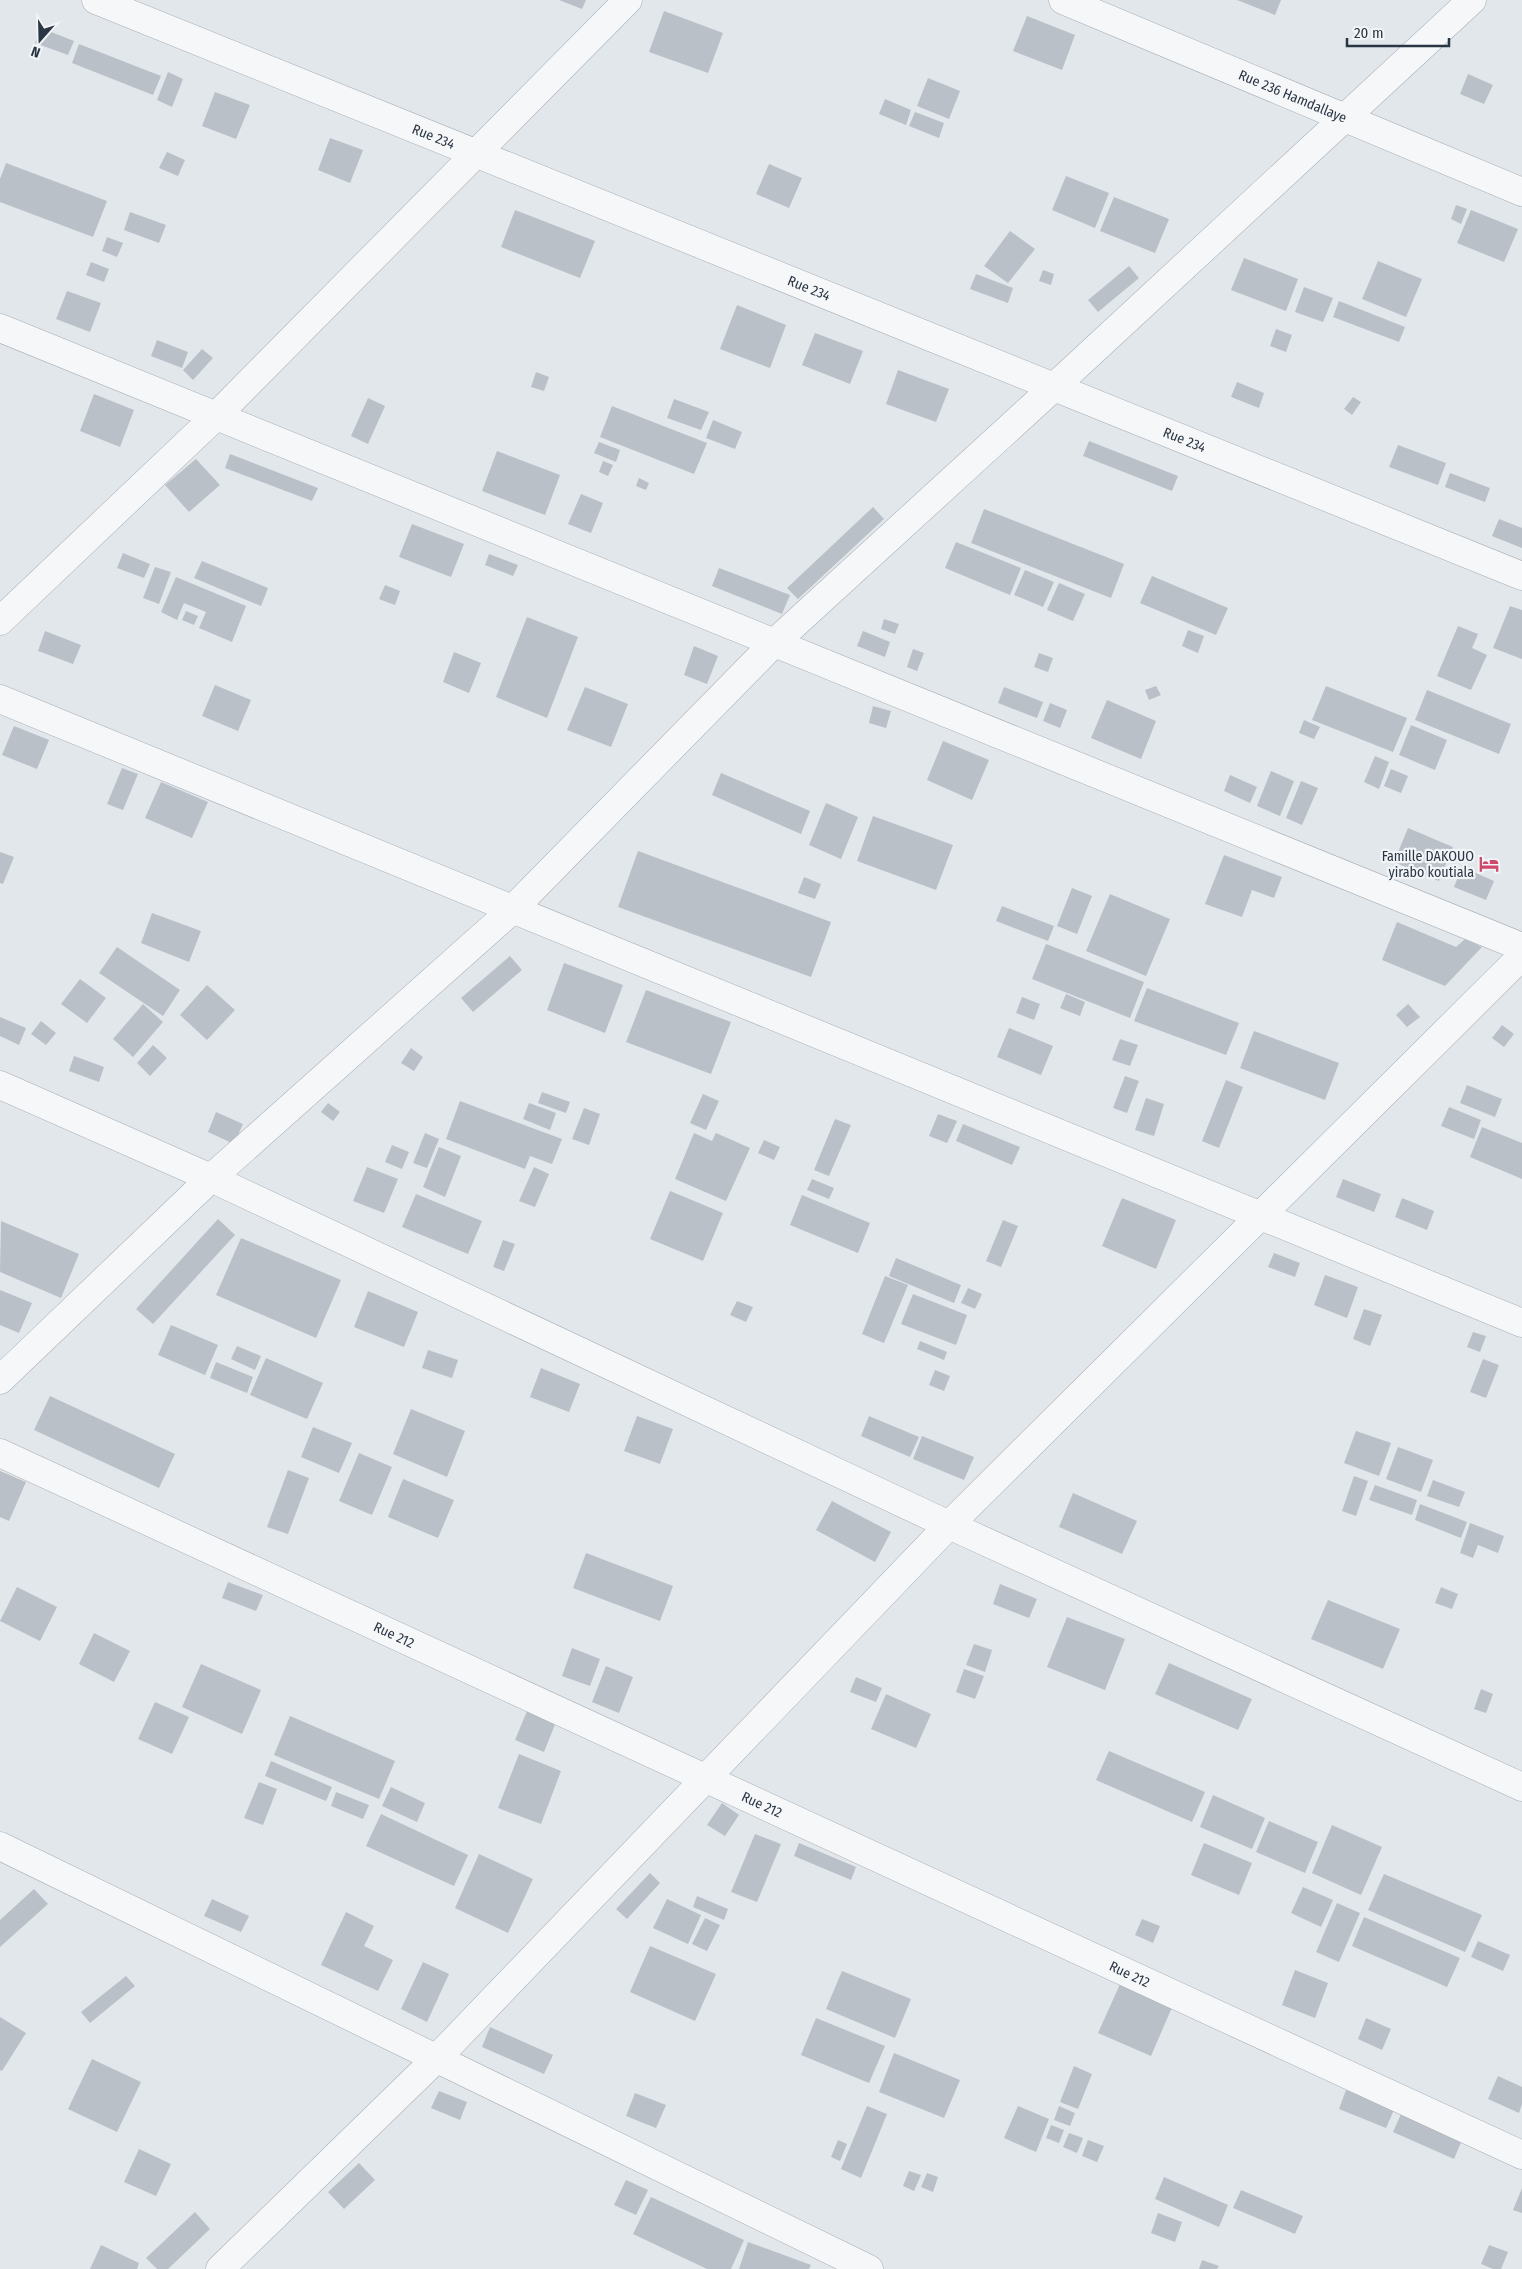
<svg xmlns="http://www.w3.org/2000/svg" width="1522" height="2269" font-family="'Fira Sans Condensed',sans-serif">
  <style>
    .building { fill: #b9c0c8 }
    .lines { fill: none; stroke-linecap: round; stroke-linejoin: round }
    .minor-casing { stroke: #a7aeb5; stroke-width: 29 }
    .minor { stroke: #f5f7f9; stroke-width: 28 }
    .labels { text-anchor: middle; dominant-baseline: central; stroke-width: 4.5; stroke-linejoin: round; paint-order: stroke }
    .street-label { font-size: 14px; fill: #2a3643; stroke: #f2f5f8 }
    .poi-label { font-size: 14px; fill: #2a3643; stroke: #f2f5f8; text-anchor: end }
  </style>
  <rect width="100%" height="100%" fill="#e2e7eb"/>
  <path class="building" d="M559,0H586L582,9Z
    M1237,0H1281L1275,15Z
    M664,11L723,33L708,73L649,52Z
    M1027,16L1075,35L1062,70L1013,51Z
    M41,28L74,41L68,55L35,43Z
    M79,44L161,76L153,95L72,63Z
    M168,72L183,79L172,107L157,100Z
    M1468,74L1493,85L1484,104L1460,94Z
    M928,78L960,91L949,119L917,106Z
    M215,92L250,105L236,139L202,126Z
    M885,99L911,110L906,125L879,114Z
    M915,112L944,123L939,138L909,126Z
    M330,138L363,150L350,183L318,170Z
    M167,152L185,160L178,176L159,168Z
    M6,163L107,201L93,237L0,202V179Z
    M769,164L802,178L789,208L756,194Z
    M1066,176L1109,193L1095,228L1052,210Z
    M1114,197L1169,219L1155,253L1100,231Z
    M1456,205L1467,209L1461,224L1451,219Z
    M515,210L595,241L580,278L501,247Z
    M1471,210L1518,229L1504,262L1457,243Z
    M130,212L166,225L159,243L124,230Z
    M1010,231L1035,249L1008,283L984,266Z
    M107,237L123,243L117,257L102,251Z
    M1244,258L1298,279L1286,311L1231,290Z
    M1378,261L1422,279L1406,317L1362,299Z
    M91,262L109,269L104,282L86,275Z
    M1129,266L1139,278L1098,312L1088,300Z
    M1043,270L1054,274L1051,285L1039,281Z
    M976,274L1013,288L1008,303L970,289Z
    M1304,287L1333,298L1323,322L1295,312Z
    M67,291L101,303L90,332L56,319Z
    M1339,301L1405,327L1399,342L1333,317Z
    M737,305L786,325L770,368L720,349Z
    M1276,329L1292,335L1286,352L1270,346Z
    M815,333L863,351L850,384L802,365Z
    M157,340L188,352L182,368L151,356Z
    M202,349L213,358L193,380L183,370Z
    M898,370L949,389L936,422L886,404Z
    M536,372L549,377L544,391L531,387Z
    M1237,382L1264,393L1259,408L1231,397Z
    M94,394L134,410L120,447L80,431Z
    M1353,397L1361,402L1352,415L1344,409Z
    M368,398L385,406L368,444L351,436Z
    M674,399L709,412L701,430L667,418Z
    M612,406L707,443L694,474L600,437Z
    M713,420L742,432L735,449L706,438Z
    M1089,441L1178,476L1172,491L1083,456Z
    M599,442L620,450L616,462L594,453Z
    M1398,445L1446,463L1438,485L1389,467Z
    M497,451L560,475L545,515L482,491Z
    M230,454L318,488L312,501L225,468Z
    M196,459L220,485L189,512L165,485Z
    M603,461L613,465L608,476L599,472Z
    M1450,473L1490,488L1485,502L1445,487Z
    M639,478L649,483L646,490L636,486Z
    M581,494L603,503L591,533L568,524Z
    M873,507L884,519L798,599L787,588Z
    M984,509L1124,564L1111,598L971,543Z
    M1499,519L1522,528V548L1492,536Z
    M412,524L464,544L451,577L399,557Z
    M956,542L1021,568L1010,595L945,568Z
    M123,553L150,564L144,578L117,568Z
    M489,554L518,565L513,576L485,565Z
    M202,561L268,588L261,606L194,578Z
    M155,567L171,572L159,604L143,598Z
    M719,568L790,595L782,614L712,586Z
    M1025,570L1054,582L1043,607L1014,595Z
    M1152,576L1228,608L1216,635L1140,603Z
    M176,577L246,606L232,642L199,628L206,612L184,603L177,620L161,612Z
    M1059,583L1085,594L1073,621L1047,610Z
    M385,585L400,591L395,605L379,599Z
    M1510,606L1522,610V659L1493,648Z
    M186,611L198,616L194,625L182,620Z
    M527,617L578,637L547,718L496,697Z
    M884,619L899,624L895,634L881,629Z
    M1458,626L1478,634L1472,648L1487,655L1471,690L1437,676Z
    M1188,630L1204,636L1198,653L1182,646Z
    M45,631L81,645L73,664L38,651Z
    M863,631L890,642L885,657L857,646Z
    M694,646L718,656L707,684L684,675Z
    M913,649L924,653L917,671L907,667Z
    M454,652L481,663L469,693L443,682Z
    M1039,653L1053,658L1048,672L1034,667Z
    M215,685L251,700L238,731L202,716Z
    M1156,686L1161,695L1149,700L1145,690Z
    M1326,686L1407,718L1393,752L1312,720Z
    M585,687L628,704L611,747L567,730Z
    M1004,687L1043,702L1037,718L998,703Z
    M1427,690L1511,724L1499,754L1415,720Z
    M1107,700L1156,721L1141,759L1091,738Z
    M1050,703L1067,710L1060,728L1043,721Z
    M873,706L891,711L886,728L869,723Z
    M1304,720L1320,727L1314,739L1299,733Z
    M1411,725L1447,740L1435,770L1399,755Z
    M14,726L49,740L37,769L2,755Z
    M943,741L989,760L972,800L927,780Z
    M1375,756L1389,762L1379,789L1364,782Z
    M122,768L138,774L123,810L107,804Z
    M1391,769L1408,776L1401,793L1384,786Z
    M1271,771L1294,781L1280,816L1257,806Z
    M721,773L810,811L801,834L712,795Z
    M1230,775L1257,787L1250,803L1224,791Z
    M1301,781L1318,788L1302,825L1286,818Z
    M161,782L208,802L192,838L145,818Z
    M826,803L858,817L841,859L809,845Z
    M873,816L953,845L936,890L857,861Z
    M1408,828L1453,847L1439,881L1394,862Z
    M638,851L831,922L811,977L618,907Z
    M0,852L14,857L3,884L0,883Z
    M1224,855L1282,877L1274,898L1252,890L1242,917L1205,904Z
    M1462,867L1494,881L1486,900L1454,887Z
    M804,877L821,884L815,899L798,893Z
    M1072,888L1092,896L1077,934L1057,926Z
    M1110,894L1170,919L1146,976L1086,951Z
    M1002,906L1054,926L1048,941L996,921Z
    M152,913L201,931L189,962L141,943Z
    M1397,922L1456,947L1465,939L1482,947L1445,986L1382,960Z
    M1046,944L1144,982L1130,1018L1032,979Z
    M117,947L180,990L163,1016L99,973Z
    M510,956L522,970L473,1012L461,998Z
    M564,963L623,985L605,1033L547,1010Z
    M80,979L106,998L87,1023L61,1004Z
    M207,985L235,1010L207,1040L180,1015Z
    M1147,988L1239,1023L1226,1055L1134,1021Z
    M646,990L731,1022L711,1074L626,1042Z
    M1066,994L1085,1002L1080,1016L1060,1008Z
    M1022,997L1040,1004L1034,1020L1016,1013Z
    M143,1004L163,1022L133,1057L113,1039Z
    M1408,1004L1420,1017L1407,1027L1396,1015Z
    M0,1017L26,1028L19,1045L0,1036Z
    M41,1021L56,1033L46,1045L31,1034Z
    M1502,1025L1514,1034L1504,1047L1492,1038Z
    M1009,1028L1053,1046L1041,1075L997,1057Z
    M1254,1031L1339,1063L1325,1100L1240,1068Z
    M1120,1039L1138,1045L1130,1066L1112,1060Z
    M153,1045L167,1058L150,1076L137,1063Z
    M411,1048L423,1057L414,1071L401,1063Z
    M74,1056L104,1067L99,1082L69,1071Z
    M1125,1076L1139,1081L1127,1113L1113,1108Z
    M1226,1080L1243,1087L1219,1148L1202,1141Z
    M1467,1085L1502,1099L1495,1117L1460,1103Z
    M542,1092L570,1102L566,1113L538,1103Z
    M703,1094L719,1101L706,1130L690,1123Z
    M1146,1098L1164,1104L1154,1136L1135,1130Z
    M460,1101L562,1139L552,1164L530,1156L525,1169L446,1139Z
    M328,1103L340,1112L333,1121L321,1112Z
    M529,1103L556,1113L550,1130L523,1119Z
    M1449,1107L1481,1120L1474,1139L1441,1126Z
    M584,1108L600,1114L589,1145L572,1139Z
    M216,1112L243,1124L234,1144L208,1132Z
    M938,1114L957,1121L947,1143L929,1136Z
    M835,1119L851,1125L829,1176L814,1170Z
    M963,1124L1020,1147L1012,1165L956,1141Z
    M1482,1127L1522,1143V1179L1470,1157Z
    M425,1133L439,1139L427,1168L413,1163Z
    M694,1133L712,1141L716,1133L750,1148L726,1201L675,1179Z
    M764,1140L780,1147L774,1160L758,1153Z
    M392,1145L409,1152L402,1169L385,1162Z
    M439,1147L461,1156L445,1197L423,1187Z
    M367,1167L398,1179L384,1213L353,1201Z
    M534,1167L549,1174L535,1207L519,1201Z
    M812,1179L834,1188L829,1199L807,1190Z
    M1343,1179L1381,1194L1374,1212L1336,1197Z
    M670,1191L723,1213L703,1261L650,1239Z
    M416,1194L482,1221L468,1254L402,1227Z
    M802,1195L870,1223L858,1253L790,1225Z
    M1122,1198L1176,1220L1156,1269L1102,1246Z
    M1402,1198L1434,1211L1427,1230L1395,1217Z
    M218,1219L235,1235L153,1324L136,1309Z
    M1003,1220L1018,1226L1001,1267L986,1261Z
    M1,1221L79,1254L61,1298L0,1272Z
    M241,1238L341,1280L316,1338L216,1295Z
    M503,1240L515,1244L504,1271L493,1267Z
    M1274,1253L1300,1263L1295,1277L1268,1267Z
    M896,1258L961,1285L954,1303L889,1276Z
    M1325,1275L1358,1287L1347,1318L1314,1305Z
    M885,1276L908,1285L884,1343L862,1334Z
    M968,1288L982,1294L975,1309L961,1303Z
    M0,1290L32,1303L19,1333L0,1325Z
    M368,1291L418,1312L404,1347L354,1327Z
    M913,1294L967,1315L956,1345L901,1324Z
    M737,1301L753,1307L746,1322L730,1315Z
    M1364,1309L1382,1315L1370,1346L1353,1339Z
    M171,1325L218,1345L205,1375L158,1355Z
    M1473,1332L1486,1336L1480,1352L1467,1347Z
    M920,1341L947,1352L944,1360L917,1349Z
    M237,1346L261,1356L255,1370L231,1359Z
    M428,1350L458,1360L452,1378L422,1368Z
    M266,1358L323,1383L307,1419L250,1395Z
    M1483,1359L1499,1365L1486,1398L1470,1392Z
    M216,1362L253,1377L247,1393L210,1378Z
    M541,1368L580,1384L569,1412L530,1397Z
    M935,1370L950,1376L944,1391L929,1385Z
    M50,1396L175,1454L159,1488L34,1430Z
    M411,1409L465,1431L447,1477L393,1454Z
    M637,1416L673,1429L660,1464L624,1451Z
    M869,1416L919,1437L910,1457L861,1436Z
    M313,1427L352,1443L339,1473L301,1457Z
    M1356,1431L1391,1443L1379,1476L1344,1463Z
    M922,1436L974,1457L964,1480L913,1459Z
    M1398,1447L1433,1460L1421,1492L1386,1479Z
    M359,1453L392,1467L372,1515L339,1501Z
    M288,1470L309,1478L288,1534L267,1527Z
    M0,1471L26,1482L9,1521L0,1517Z
    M1354,1476L1368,1481L1356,1516L1342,1511Z
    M403,1479L454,1500L438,1538L388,1517Z
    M1433,1480L1465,1492L1459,1507L1427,1496Z
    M1375,1485L1417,1500L1412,1515L1369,1500Z
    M1073,1493L1137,1521L1122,1554L1059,1527Z
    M832,1501L891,1532L875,1562L816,1530Z
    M1420,1504L1467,1522L1461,1538L1415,1520Z
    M1470,1523L1504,1536L1498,1553L1478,1545L1473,1558L1460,1553Z
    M586,1553L673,1586L660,1621L573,1588Z
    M228,1582L263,1595L256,1611L222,1598Z
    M1000,1584L1037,1599L1029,1618L993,1604Z
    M17,1587L57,1607L40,1641L0,1621Z
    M1441,1587L1458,1594L1452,1609L1435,1603Z
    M1328,1600L1400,1629L1383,1669L1311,1639Z
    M1067,1617L1125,1639L1105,1690L1047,1667Z
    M94,1633L130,1651L114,1682L79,1664Z
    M974,1644L992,1650L985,1672L966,1665Z
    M572,1648L600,1659L590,1686L562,1676Z
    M1169,1663L1252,1699L1238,1730L1155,1694Z
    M201,1664L261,1690L242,1734L182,1707Z
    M606,1666L633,1677L619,1713L592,1702Z
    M964,1669L984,1676L975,1699L956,1692Z
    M856,1677L882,1688L876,1702L850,1692Z
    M1481,1689L1493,1694L1486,1713L1474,1709Z
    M886,1694L931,1714L916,1748L871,1729Z
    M155,1702L189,1717L172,1754L138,1739Z
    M527,1711L556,1722L544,1752L515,1740Z
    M290,1716L395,1761L379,1799L274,1755Z
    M1109,1751L1205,1792L1192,1822L1096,1780Z
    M519,1754L561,1771L541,1824L498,1808Z
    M271,1761L332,1787L326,1801L265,1776Z
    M259,1782L277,1789L263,1825L244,1818Z
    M391,1787L425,1803L417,1822L382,1806Z
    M336,1792L369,1805L363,1819L331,1806Z
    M1213,1795L1265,1818L1252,1849L1200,1827Z
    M722,1803L739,1815L725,1836L707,1825Z
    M381,1814L468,1855L454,1886L366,1846Z
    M1269,1821L1318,1842L1305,1873L1256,1852Z
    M1332,1825L1382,1847L1361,1895L1312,1873Z
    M755,1834L781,1844L757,1902L731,1892Z
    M799,1843L856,1867L851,1880L794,1856Z
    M1204,1843L1252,1863L1239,1895L1191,1875Z
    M479,1854L533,1879L508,1933L455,1908Z
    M650,1873L660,1883L627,1919L616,1909Z
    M1384,1874L1482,1915L1465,1952L1368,1910Z
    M1303,1887L1333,1900L1321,1927L1291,1913Z
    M34,1889L48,1904L0,1947V1920Z
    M697,1896L728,1909L724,1920L693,1907Z
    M212,1899L249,1916L241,1932L204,1916Z
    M667,1899L701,1915L688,1944L653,1928Z
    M1337,1903L1360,1913L1339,1962L1316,1952Z
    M346,1912L374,1926L364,1946L393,1960L378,1991L321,1965Z
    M1364,1917L1460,1958L1447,1987L1352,1946Z
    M705,1918L720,1925L707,1951L692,1944Z
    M1142,1919L1160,1926L1153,1943L1135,1935Z
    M1478,1941L1510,1955L1503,1971L1471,1957Z
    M650,1946L716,1974L695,2021L630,1992Z
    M423,1962L449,1974L427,2022L401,2009Z
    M1295,1970L1328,1983L1315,2018L1282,2005Z
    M842,1971L911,1999L895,2038L826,2009Z
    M126,1976L135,1986L90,2023L81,2012Z
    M1121,1982L1173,2005L1151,2056L1098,2033Z
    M0,2017L26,2033L2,2071L0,2070Z
    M816,2018L885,2046L869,2083L801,2055Z
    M1366,2018L1391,2029L1382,2050L1358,2039Z
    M490,2027L553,2055L544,2074L482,2047Z
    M894,2053L960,2080L944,2118L879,2092Z
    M92,2059L141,2082L117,2132L68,2109Z
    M1074,2066L1092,2074L1078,2109L1060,2102Z
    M1498,2076L1522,2087V2104L1519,2113L1488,2099Z
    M1346,2090L1394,2110L1386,2128L1339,2109Z
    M439,2091L467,2102L460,2120L431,2108Z
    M635,2093L666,2105L656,2128L626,2116Z
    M867,2106L887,2114L861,2178L841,2169Z
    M1018,2106L1049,2119L1036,2152L1004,2138Z
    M1059,2106L1075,2113L1070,2126L1054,2120Z
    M1401,2114L1462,2140L1454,2159L1393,2132Z
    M1051,2125L1064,2130L1059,2143L1046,2138Z
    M1069,2133L1083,2138L1077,2153L1063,2147Z
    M838,2140L847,2144L840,2161L831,2157Z
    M1088,2140L1104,2146L1097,2162L1082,2156Z
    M139,2149L171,2164L156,2196L124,2182Z
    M359,2163L375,2180L344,2209L328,2192Z
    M909,2171L921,2175L914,2191L903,2186Z
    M927,2173L938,2177L933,2192L921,2187Z
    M1164,2177L1228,2205L1219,2227L1155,2199Z
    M626,2180L648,2190L636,2215L614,2205Z
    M1522,2188V2213L1513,2210Z
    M1241,2190L1303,2216L1295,2234L1233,2208Z
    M651,2197L744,2240L731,2269H707L633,2234Z
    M195,2212L210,2229L168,2269H157L146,2258Z
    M1158,2213L1182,2222L1175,2242L1151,2233Z
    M748,2242L811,2265L809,2269H739Z
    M101,2245L139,2263L137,2269H90Z
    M1489,2245L1508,2252L1501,2269H1493L1481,2264Z
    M1202,2260L1219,2266L1217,2269H1199Z"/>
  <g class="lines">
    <defs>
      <g id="minor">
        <path id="s1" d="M96,0L1522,576"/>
        <path id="s2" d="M1063,0L1522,192"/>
        <path d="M0,328L1522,947"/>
        <path d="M0,621L216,416L628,0"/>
        <path d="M0,699L1522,1323"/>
        <path d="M0,1085L211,1178L949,1525L1522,1787"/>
        <path d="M0,1380L211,1178L512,910L774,643L1054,387L1472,0"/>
        <path id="s3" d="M0,1453L1522,2155"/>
        <path d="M0,1846L869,2269"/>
        <path d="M220,2269L437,2058L949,1525L1522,956"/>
      </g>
    </defs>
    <use href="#minor" class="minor-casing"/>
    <use href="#minor" class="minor"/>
  </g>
  <defs>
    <symbol id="hotel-bare" viewBox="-9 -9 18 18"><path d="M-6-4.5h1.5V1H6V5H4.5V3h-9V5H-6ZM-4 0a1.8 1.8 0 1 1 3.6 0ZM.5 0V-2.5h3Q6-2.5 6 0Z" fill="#ce496c" stroke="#f2f5f8" stroke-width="2.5" paint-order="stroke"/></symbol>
  </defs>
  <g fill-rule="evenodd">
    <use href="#hotel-bare" x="1475" y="850" width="28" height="28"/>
  </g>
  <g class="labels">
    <g class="street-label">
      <text stroke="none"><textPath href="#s2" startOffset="249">Rue 236 Hamdallaye</textPath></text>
      <text stroke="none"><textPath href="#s1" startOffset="364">Rue 234</textPath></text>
      <text stroke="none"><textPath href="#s1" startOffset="769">Rue 234</textPath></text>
      <text stroke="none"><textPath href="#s1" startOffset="1174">Rue 234</textPath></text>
      <text stroke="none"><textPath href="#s3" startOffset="434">Rue 212</textPath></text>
      <text stroke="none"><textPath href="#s3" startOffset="839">Rue 212</textPath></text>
      <text stroke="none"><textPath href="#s3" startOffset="1244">Rue 212</textPath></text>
    </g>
    <g class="poi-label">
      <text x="1474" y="856">Famille DAKOUO<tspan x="1474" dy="16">yirabo koutiala</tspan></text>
    </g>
  </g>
  <g transform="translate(40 40) rotate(200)" stroke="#f2f5f8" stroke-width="4" paint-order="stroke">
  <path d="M0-4L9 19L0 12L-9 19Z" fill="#2a3643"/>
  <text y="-8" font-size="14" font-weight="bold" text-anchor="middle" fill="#2a3643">N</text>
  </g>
  <path d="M1347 38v8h102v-8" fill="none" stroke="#2a3643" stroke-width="2.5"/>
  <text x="1354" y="38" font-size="15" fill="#2a3643" stroke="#f2f5f8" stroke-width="4" paint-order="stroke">20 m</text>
</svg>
